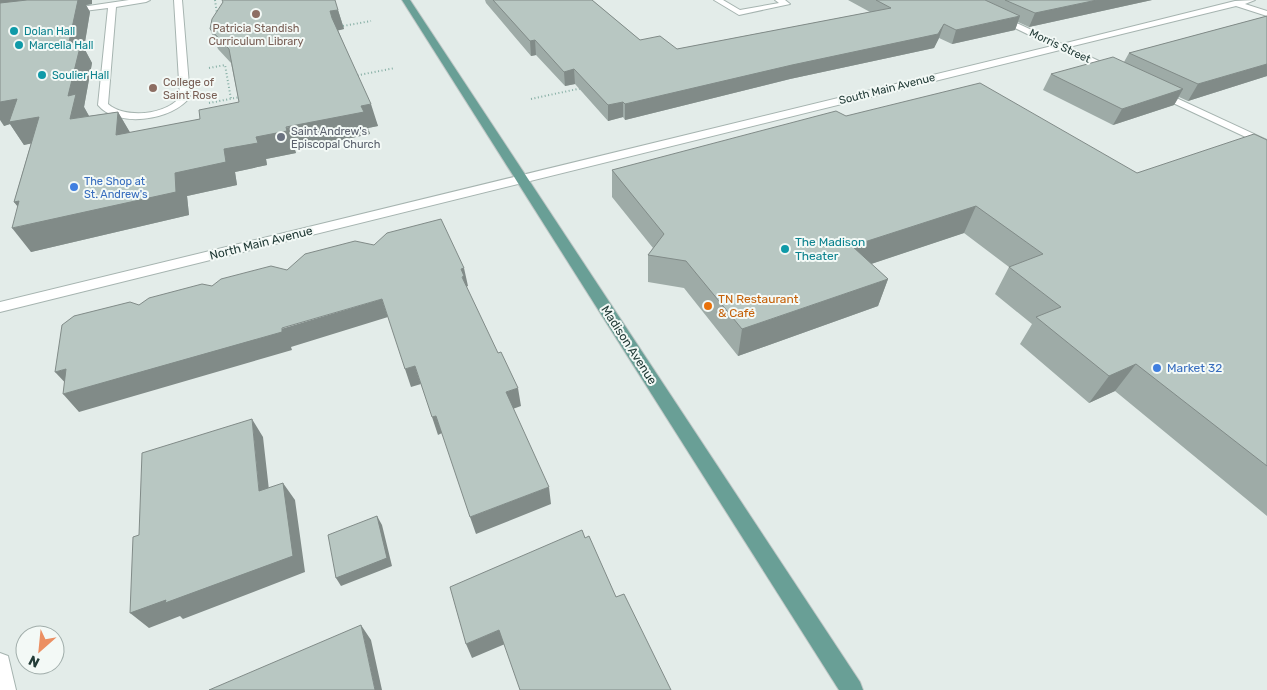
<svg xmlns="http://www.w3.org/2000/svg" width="1267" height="690" font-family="Rubik,sans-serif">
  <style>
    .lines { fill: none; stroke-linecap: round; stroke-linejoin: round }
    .minor-casing { stroke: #a6b4b0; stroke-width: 2 }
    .major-casing { stroke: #c1c8c7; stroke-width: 2 }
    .path { stroke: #85aea4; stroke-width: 2; stroke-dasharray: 1 2.5; stroke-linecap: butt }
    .minor { fill: #fff; fill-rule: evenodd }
    .major { fill: #699f96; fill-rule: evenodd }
    .wall { fill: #9eaba7 }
    .shaded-wall { fill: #818b88 }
    .building { fill: #b8c7c2; stroke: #818b88 }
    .education-dot { fill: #8d6e63; stroke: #f3f9f6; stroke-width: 2 }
    .culture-dot { fill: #0f9aa8; stroke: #f3f9f6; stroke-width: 2 }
    .worship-dot { fill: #6b7280; stroke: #f3f9f6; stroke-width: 2 }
    .shop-dot { fill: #3f7fe0; stroke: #f3f9f6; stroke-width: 2 }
    .food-dot { fill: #e8710a; stroke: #f3f9f6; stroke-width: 2 }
    .labels { text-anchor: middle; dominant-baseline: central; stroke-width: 4; stroke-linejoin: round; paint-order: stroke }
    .far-education-label { font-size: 11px; fill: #785e54; stroke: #f3f9f6 }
    .far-culture-label { font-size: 11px; fill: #0d838f; stroke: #f3f9f6; text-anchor: start }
    .far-street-label { font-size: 11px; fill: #233c38; stroke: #f3f9f6 }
    .far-worship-label { font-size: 11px; fill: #5b616d; stroke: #f3f9f6; text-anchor: start }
    .far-shop-label { font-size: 11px; fill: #366cbe; stroke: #f3f9f6; text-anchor: start }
    .culture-label { font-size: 12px; fill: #0d838f; stroke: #f3f9f6; text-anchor: start }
    .street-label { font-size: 12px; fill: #233c38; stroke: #f3f9f6 }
    .food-label { font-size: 12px; fill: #c56008; stroke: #f3f9f6; text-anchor: start }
    .shop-label { font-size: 12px; fill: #366cbe; stroke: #f3f9f6; text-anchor: start }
  </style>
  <rect width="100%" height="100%" fill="#e3ece9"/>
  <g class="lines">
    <defs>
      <path id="minor" d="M129,0H150L146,2L116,7L108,104C125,119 166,115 180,97L174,0H182L190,97C173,120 118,129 98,105L108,8L68,13L64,11L68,9Z
        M714,0H723L740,10L779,3L775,0H785L790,4L739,15Z
        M957,0H967L1062,44L1235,1L1255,0L1245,4L1267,11V16L1236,6L1069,47L1116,69V73L1113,74L1060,50L0,312V302L1052,46Z
        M1159,90L1267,140V147L1156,95L1154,93Z
        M0,653L8,656L16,690H0Z"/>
      <path id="major" d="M402,0H410L860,682L863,690H839Z"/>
    </defs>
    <use href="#minor" class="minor-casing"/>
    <use href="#major" class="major-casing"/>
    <path class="path" d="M215,0L217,14
      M343,26L371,21
      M209,68L225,65L231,99
      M354,76L395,68
      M531,99L582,88
      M209,103L240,97"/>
    <use href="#minor" class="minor"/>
    <use href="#major" class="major"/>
  </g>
  <path class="wall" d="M0,0H92V4L86,5L90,12L84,48L92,63L84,107L89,116L118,112L130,133L200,119L239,102L231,63L218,49L210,29L338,10L344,29L338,30L378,126L368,128L370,134L295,150L296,153L266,159L267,165L235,172L237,185L187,196L189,215L31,252L18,206L14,202L31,143L24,145L10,124L4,126Z
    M485,0H592L640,40L677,49L870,12L848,0H1152L1029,27L1018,22L1015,30L952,44L939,38L934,48L790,79L625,120L623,117L608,121L575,84L565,86L536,55L531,56L486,3Z
    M1267,16V76L1188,101L1179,97L1174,105L1113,125L1043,90L1051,74L1124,62L1129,53Z
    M846,116L1137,173L1267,140V516L1115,391L1089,403L1020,344L1032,324L995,294L1009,267L964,233L871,264L888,279L878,306L738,356L684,288L648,282V255L653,248L612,197V170Z"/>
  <path class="shaded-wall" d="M0,0H92V4L86,5L90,12L84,48L92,63L84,107L89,116L70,119L68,96L69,42L0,17Z
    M1097,0H1152L1029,27L1035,13Z
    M338,10L344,29L336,31L330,11Z
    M1020,16L1015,30L952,44L956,30Z
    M944,24L939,38L934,48L790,79L625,120V104Z
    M535,40L536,55L531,56L530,41Z
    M1267,64V76L1188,101L1198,84Z
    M574,69L575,84L565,86L564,72Z
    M0,89L17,99L39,117L53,139L24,145L10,124L4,126L0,120Z
    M1183,89L1174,105L1113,125L1122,109Z
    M623,102V117L608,121V105Z
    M371,104L378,126L368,128L370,134L295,150L296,153L266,159L267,165L235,172L237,185L187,196L189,215L31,252L12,228L31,224L14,202L175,173L224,149L256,137L361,106Z
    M118,112L131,134L116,135Z
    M976,206L964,233L844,273L852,246Z
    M464,268L468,286L466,287V295L461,269Z
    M888,279L878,306L738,356L742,329Z
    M382,299L388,317L291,347L292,350L79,412L63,394Z
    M1136,364L1115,391L1089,403L1109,376Z
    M415,366L421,384L411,387L405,369Z
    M66,369L72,390L55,372Z
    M518,388L521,406L510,410L506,392Z
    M436,416L442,433L438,435L432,417Z
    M252,419L263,437L271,508L259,491Z
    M283,483L295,500L305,572L183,619L180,616L149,628L130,613Z
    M549,487L551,504L476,534L470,517Z
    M377,516L382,525L392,566L341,586L336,578Z
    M361,625L371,640L382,690H375Z
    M499,630L505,644L472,658L466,644Z"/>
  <path class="building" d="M27,0H78L69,42L81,43L68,96L76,94L70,119L118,112L116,135L200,119L199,110L239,102L229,49L210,29L212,19L223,2L222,0H335L338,10L330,11L332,18L371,104L361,106L364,112L286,127L287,131L256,137L258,143L224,149L226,162L175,173L176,192L12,228L19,201L14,202L39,117L9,122L17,99L0,102V3Z
    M493,0H592L640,40L660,36L677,49L891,8L876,0H985L1020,16L956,30L944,24L938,34L792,65L625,104L623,102L608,105L574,69L564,72L535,40L530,41Z
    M1005,0H1097L1035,13Z
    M1267,16V64L1198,84L1129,53Z
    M1113,57L1183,89L1122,109L1051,74Z
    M980,83L1137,173L1254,134L1267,140V466L1136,364L1109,376L1036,317L1061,307L1009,267L1043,254L976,206L852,246L888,279L742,329L686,261L648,255L664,234L612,170L836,111L846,116Z
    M441,219L464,268L461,269L464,276L462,277L498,353L501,352L518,388L506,392L549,487L470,517L436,416L432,417L415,366L405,369L382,299L282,328V332L63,394L66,369L55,372L62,325L74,316L130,302L139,305L149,298L202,284L212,286L221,279L271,266L287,270L305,254L355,241L374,245L387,233Z
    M252,419L259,491L283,483L293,556L165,603L166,600L130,613L133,537L139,535L142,453Z
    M377,516L387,558L336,578L328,535Z
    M582,530L585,538L589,536L616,597L624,594L671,690H520L499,630L466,644L450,587Z
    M361,625L375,690H209Z"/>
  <g class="education-dot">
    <circle cx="256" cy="14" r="5"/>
    <circle cx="153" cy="88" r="5"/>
  </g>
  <g class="culture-dot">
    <circle cx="14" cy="31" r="5"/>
    <circle cx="19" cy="45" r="5"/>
    <circle cx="42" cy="75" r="5"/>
    <circle cx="785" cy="249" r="5"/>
  </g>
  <circle class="worship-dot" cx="281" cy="137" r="5"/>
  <g class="shop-dot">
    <circle cx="74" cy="187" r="5"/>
    <circle cx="1157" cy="368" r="5"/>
  </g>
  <circle class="food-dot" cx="708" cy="306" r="5"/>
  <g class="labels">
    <g class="far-education-label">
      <text x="256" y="28">Patricia Standish<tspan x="256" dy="13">Curriculum Library</tspan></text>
      <text x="163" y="82" text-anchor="start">College of<tspan x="163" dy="13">Saint Rose</tspan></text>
    </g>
    <g class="far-culture-label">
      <text x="24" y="31">Dolan Hall</text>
      <text x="29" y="45">Marcella Hall</text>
      <text x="52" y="75">Soulier Hall</text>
    </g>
    <g class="far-street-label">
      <text transform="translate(1060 46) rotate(25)">Morris Street</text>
      <text transform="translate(887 89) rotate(-14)">South Main Avenue</text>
    </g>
    <g class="far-worship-label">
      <text x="291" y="131">Saint Andrew's<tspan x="291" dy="13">Episcopal Church</tspan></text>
    </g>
    <g class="far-shop-label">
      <text x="84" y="181">The Shop at<tspan x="84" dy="13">St. Andrew's</tspan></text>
    </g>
    <g class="culture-label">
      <text x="795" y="242">The Madison<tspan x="795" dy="14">Theater</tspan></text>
    </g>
    <g class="street-label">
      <text transform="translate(261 243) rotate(-14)">North Main Avenue</text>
      <text transform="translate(629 345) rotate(57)">Madison Avenue</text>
    </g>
    <g class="food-label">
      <text x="718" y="299">TN Restaurant<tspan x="718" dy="14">&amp; Café</tspan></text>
    </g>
    <g class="shop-label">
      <text x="1167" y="368">Market 32</text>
    </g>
  </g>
  <g transform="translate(40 650) rotate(207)"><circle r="24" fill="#f3f9f6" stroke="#a0adaa"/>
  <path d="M0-4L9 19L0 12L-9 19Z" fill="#eb8f62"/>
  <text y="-8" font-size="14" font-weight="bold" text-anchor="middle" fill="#233c38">N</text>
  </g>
</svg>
